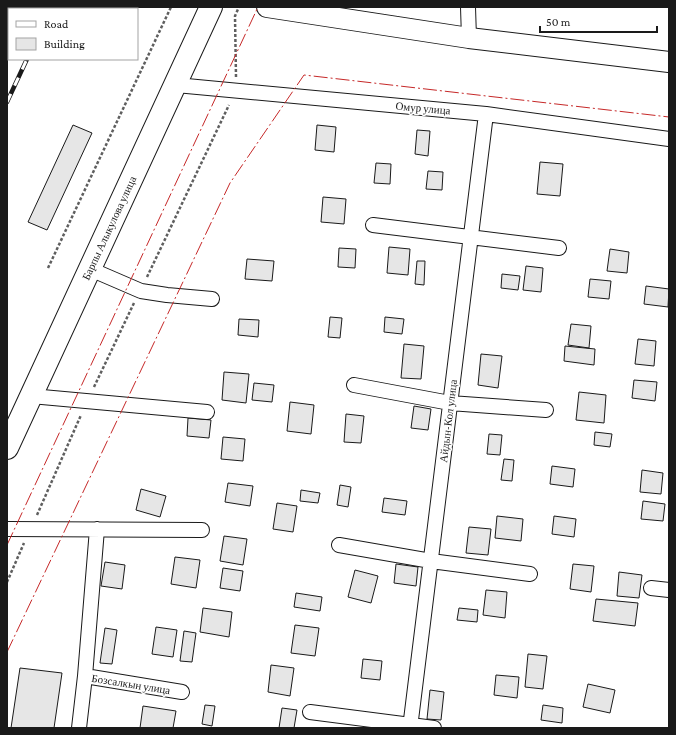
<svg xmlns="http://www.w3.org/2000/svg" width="676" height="735" font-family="'Crimson Pro',serif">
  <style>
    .building { fill: #e6e6e6; stroke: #1a1a1a }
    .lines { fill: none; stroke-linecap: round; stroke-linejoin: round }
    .street-casing { stroke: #1a1a1a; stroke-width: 16 }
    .secondary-casing { stroke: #1a1a1a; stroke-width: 22 }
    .primary-casing { stroke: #1a1a1a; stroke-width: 24 }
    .path { stroke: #5f5f5f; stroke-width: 2.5; stroke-dasharray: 3 2; stroke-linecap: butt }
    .street { stroke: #fff; stroke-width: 14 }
    .secondary { stroke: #fff; stroke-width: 20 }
    .primary { stroke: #fff; stroke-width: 22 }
    .rail-casing { stroke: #1a1a1a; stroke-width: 4.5 }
    .rail { stroke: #fff; stroke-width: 3; stroke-dasharray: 9; stroke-linecap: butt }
    .power { stroke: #c62828; stroke-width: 1; stroke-dasharray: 14 3 2 3; stroke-linecap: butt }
    .labels { text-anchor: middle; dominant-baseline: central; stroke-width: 3; stroke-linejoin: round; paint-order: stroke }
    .street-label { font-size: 11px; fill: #1a1a1a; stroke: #fff }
  </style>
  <rect width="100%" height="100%" fill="#fff"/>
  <path class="building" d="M73,125L92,133L47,230L28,222Z
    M317,125L336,127L334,152L315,150Z
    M417,130L430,131L428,156L415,154Z
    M540,162L563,164L560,196L537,194Z
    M376,163L391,164L390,184L374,183Z
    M428,171L443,172L442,190L426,189Z
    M323,197L346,199L344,224L321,222Z
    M389,247L410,249L408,275L387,273Z
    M339,248L356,249L355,268L338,267Z
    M610,249L629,252L627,273L607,271Z
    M247,259L274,261L272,281L245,279Z
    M417,261H425L424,285L415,284Z
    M526,266L543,268L541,292L523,290Z
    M502,274L520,276L518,290L501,288Z
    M590,279L611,281L609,299L588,297Z
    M646,286L669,289L668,307L644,304Z
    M330,317L342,318L340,338L328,337Z
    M385,317L404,319L402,334L384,332Z
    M239,319L259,320L258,337L238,335Z
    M571,324L591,326L589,348L568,345Z
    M638,339L656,341L654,366L635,364Z
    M404,344L424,346L421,379L401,378Z
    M565,346L595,349L594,365L564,361Z
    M481,354L502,356L498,388L478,385Z
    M224,372L249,374L246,403L222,400Z
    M634,380L657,382L655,401L632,398Z
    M254,383L274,385L272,402L252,400Z
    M579,392L606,395L604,423L576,420Z
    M290,402L314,405L311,434L287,431Z
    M414,406L431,409L428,430L411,428Z
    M346,414L364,416L361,443L344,442Z
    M188,418L211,420L209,438L187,436Z
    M595,432L612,434L610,447L594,445Z
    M489,434L502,435L500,455L487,454Z
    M223,437L245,439L243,461L221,459Z
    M504,459L514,460L512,481L501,480Z
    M552,466L575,469L573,487L550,484Z
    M642,470L663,473L661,494L640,492Z
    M228,483L253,486L250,506L225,502Z
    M340,485L351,487L348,507L337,505Z
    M141,489L166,496L160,517L136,510Z
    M301,490L320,493L318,503L300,501Z
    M384,498L407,501L405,515L382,512Z
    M643,501L665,504L663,521L641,519Z
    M277,503L297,506L293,532L273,529Z
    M497,516L523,519L521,541L495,538Z
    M554,516L576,519L574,537L552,534Z
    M469,527L491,529L488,555L466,553Z
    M224,536L247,539L243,565L220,561Z
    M175,557L200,560L196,588L171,584Z
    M105,562L125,565L122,589L101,586Z
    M396,564L418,567L416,586L394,583Z
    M573,564L594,566L591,592L570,589Z
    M223,568L243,571L240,591L220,588Z
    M355,570L378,576L371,603L348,597Z
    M619,572L642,575L639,598L617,596Z
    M486,590L507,592L505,618L483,615Z
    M296,593L322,597L320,611L294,607Z
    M596,599L638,603L635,626L593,621Z
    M203,608L232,612L229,637L200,632Z
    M459,608L478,610L477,622L457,620Z
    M295,625L319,628L315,656L291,653Z
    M156,627L177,630L173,657L152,654Z
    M105,628L117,630L112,664L100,663Z
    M184,631L196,633L192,662L180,661Z
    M528,654L547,656L543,689L525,687Z
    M363,659L382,661L380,680L361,678Z
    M271,665L294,668L290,696L268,692Z
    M20,668L62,673L54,728H11Z
    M496,675L519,677L517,698L494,695Z
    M588,684L615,690L610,713L583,707Z
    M430,690L444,692L441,720L427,719Z
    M205,705L215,706L212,726L202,724Z
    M543,705L563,708L562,723L541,720Z
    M143,706L176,711L173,728H140Z
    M282,708L297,710L294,728H279Z"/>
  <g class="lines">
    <defs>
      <path id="street" d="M468,7L469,38
        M176,85L486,114L669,139
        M373,225L559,248
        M90,269L141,291L167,295L212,299
        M354,385L450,403L546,410
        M31,396L207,412
        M7,529L202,530
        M339,545L431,561L530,574
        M651,588L669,590
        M85,676L97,529
        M310,712L434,728
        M79,728L85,676L182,692
        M410,728L486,114"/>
      <path id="secondary" d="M267,7L469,38L669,62"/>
      <path id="primary" d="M7,448L211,7"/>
    </defs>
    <use href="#street" class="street-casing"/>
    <use href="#secondary" class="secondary-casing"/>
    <use href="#primary" class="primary-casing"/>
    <path class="path" d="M236,77L235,16L239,7
      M48,268L171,7
      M147,277L229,105
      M94,387L134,303
      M37,515L81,415
      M7,582L24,543"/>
    <use href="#street" class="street"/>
    <use href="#secondary" class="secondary"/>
    <use href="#primary" class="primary"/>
    <defs>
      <path id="rail" d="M50,9L51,7
        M7,102L27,59"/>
    </defs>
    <use href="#rail" class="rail-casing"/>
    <use href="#rail" class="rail"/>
    <path class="power" d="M7,545L258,7
      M7,652L230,183L304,75L669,117"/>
  </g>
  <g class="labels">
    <g class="street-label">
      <text transform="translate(423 108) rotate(5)">Омур улица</text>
      <text transform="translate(109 228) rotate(-65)">Барпы Алыкулова улица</text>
      <text transform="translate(448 421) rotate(-83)">Айдын-Кол улица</text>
      <text transform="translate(131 684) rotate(9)">Бозсалкын улица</text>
    </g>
  </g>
  <rect width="676" height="735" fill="none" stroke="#1a1a1a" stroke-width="16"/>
  <rect x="8" y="8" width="130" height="52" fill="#ffffff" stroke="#a3a3a3"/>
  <rect x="16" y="21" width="20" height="6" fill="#ffffff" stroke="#a3a3a3"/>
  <text x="44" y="28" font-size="12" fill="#1a1a1a">Road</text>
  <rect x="16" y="38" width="20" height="12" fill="#e6e6e6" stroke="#a3a3a3"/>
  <text x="44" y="48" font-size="12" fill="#1a1a1a">Building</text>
  <path d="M540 26v6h117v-6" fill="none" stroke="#1a1a1a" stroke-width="2"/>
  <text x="546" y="26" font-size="12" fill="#1a1a1a" stroke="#ffffff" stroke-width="3" paint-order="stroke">50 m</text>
</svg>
